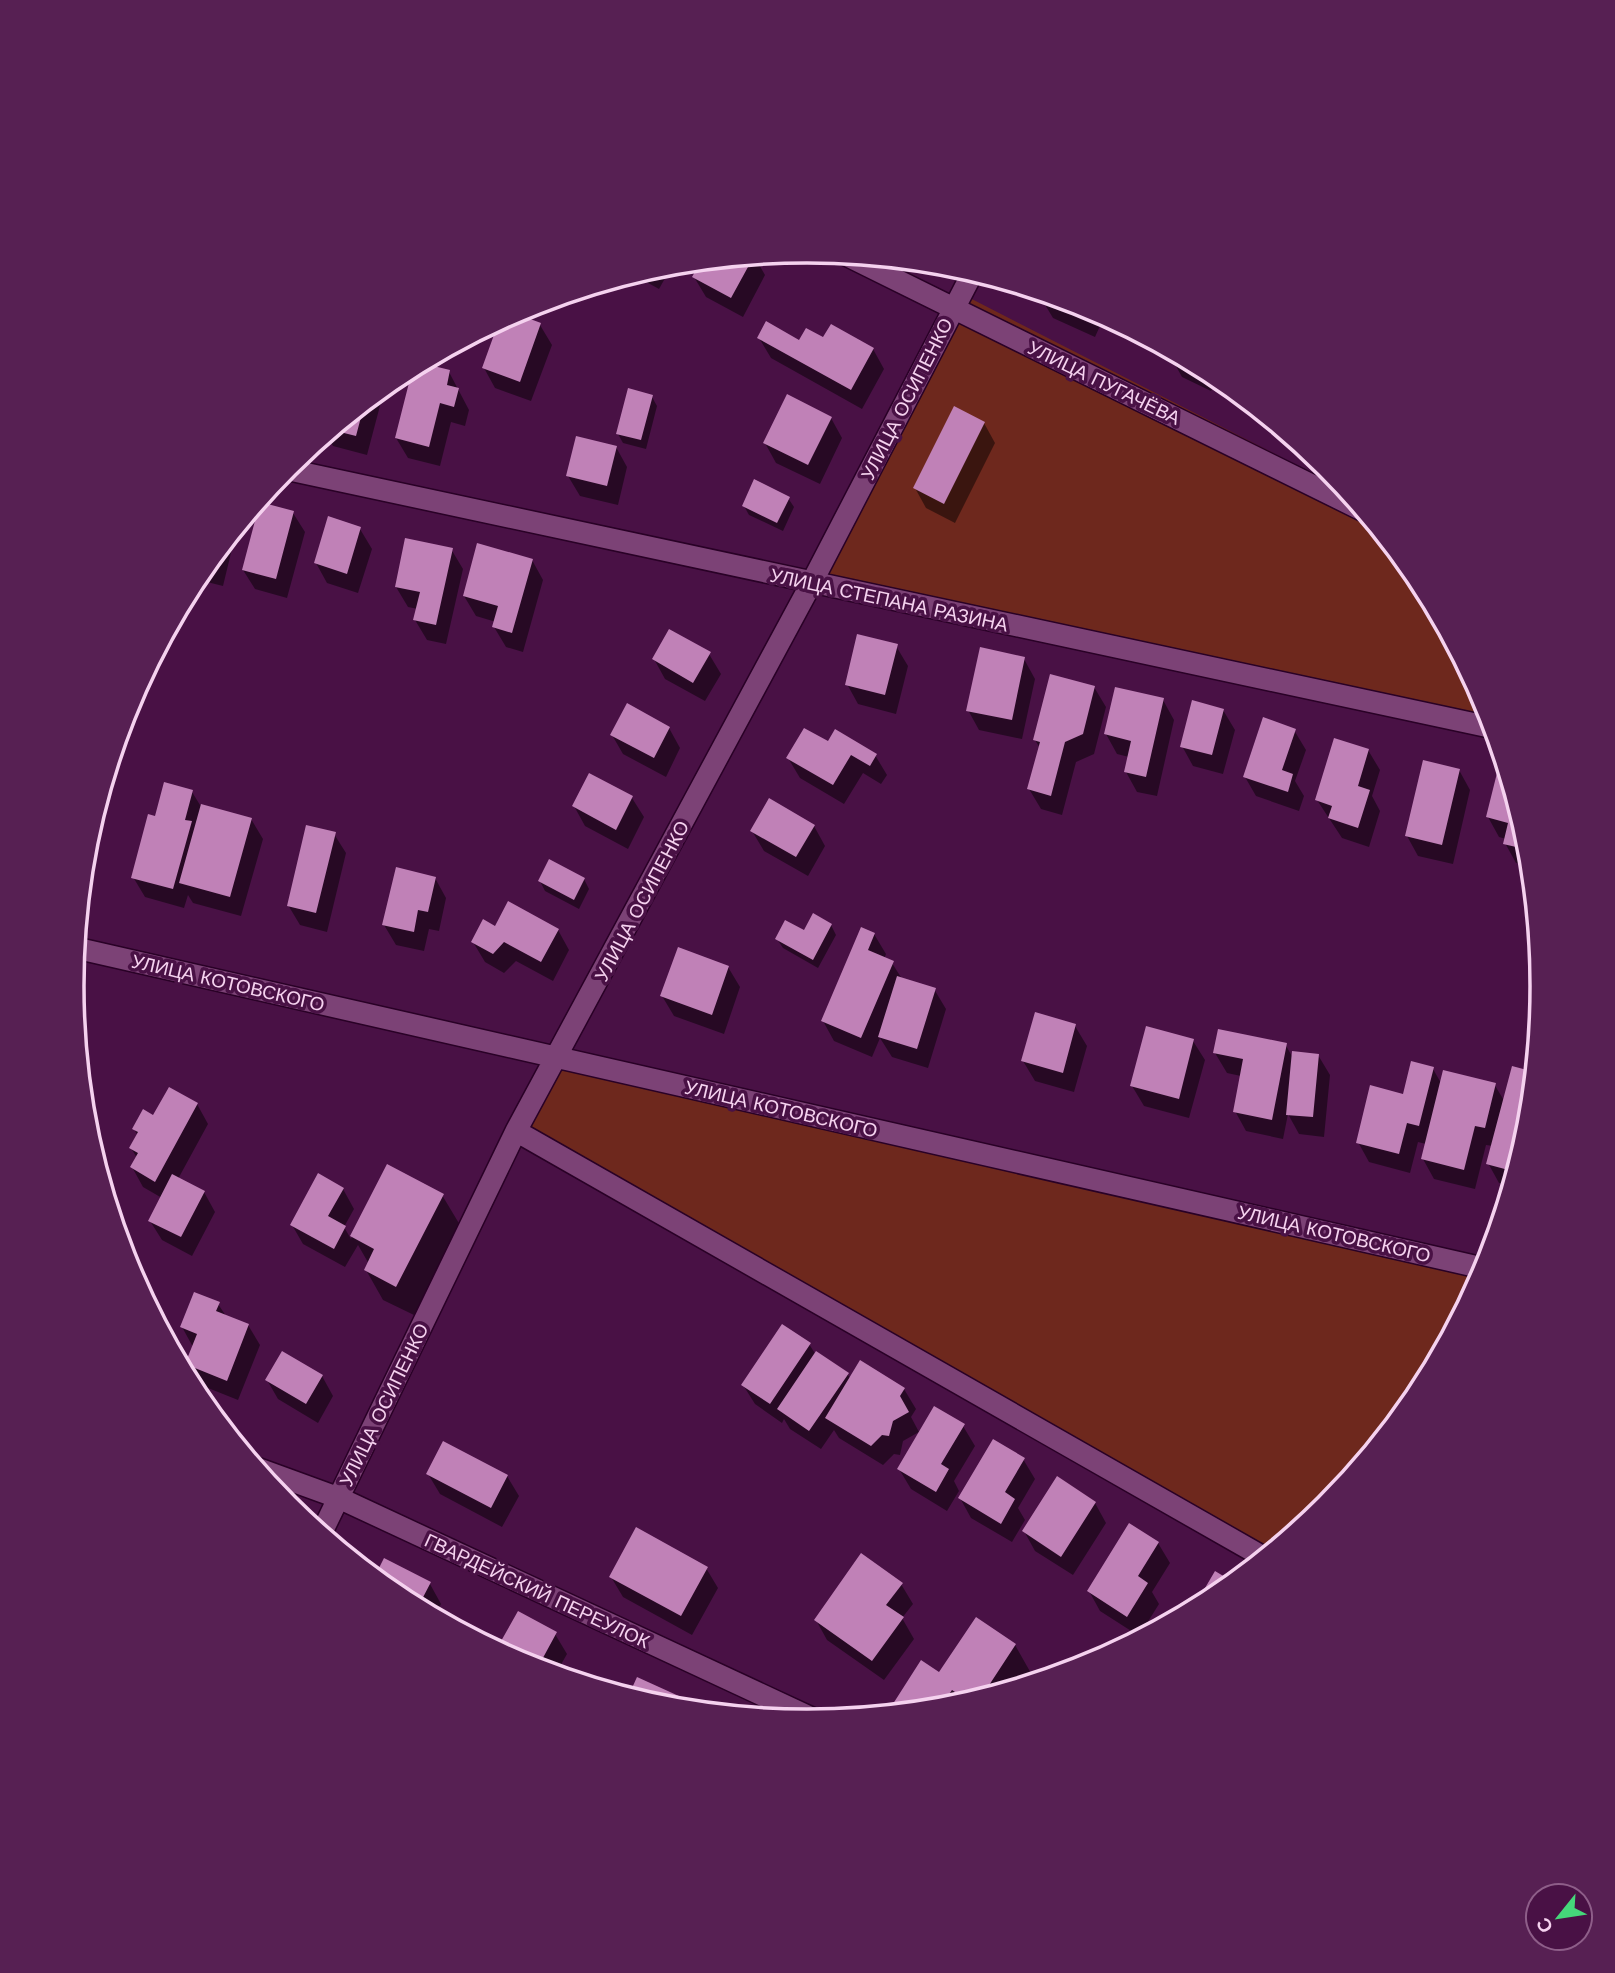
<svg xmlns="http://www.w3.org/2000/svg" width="1615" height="1973" font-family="'Work Sans',sans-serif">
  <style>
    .green { fill: #6e281d }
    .shadow { fill: #0007 }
    .building { fill: #c081b7 }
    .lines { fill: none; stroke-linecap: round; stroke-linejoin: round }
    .street-casing { stroke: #290126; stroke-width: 24 }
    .street { stroke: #7c4276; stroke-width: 21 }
    .labels { text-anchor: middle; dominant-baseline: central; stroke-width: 7; stroke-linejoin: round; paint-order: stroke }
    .street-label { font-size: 19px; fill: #f5d2ef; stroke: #491145 }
    .rim { fill: none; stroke: #f5d2ef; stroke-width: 3.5 }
  </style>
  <rect width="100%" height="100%" fill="#491145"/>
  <path class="green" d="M962,294L1349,492L1419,578L1487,705L1494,728L811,584Z
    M558,1058L1487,1269L1419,1396L1327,1507L1265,1558L516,1131Z"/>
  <path class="shadow" d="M754,256L765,275L743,317L706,297L694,277L703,261Z
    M673,264L659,289L632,274L664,265Z
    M1044,293L1089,307L1105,315L1095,337L1053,318L1041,298Z
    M540,325L552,345L531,401L495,388L484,368Z
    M759,338L800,342L824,340L873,349L884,369L862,409L771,358Z
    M1173,352L1217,375L1228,385L1217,379L1211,391L1182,377L1171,357Z
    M419,364L449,372L469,410L465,426L451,422L440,466L408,458L396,438L415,366Z
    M376,393L381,402L367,455L333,446L326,434Z
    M652,397L657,406L646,449L623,443L618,434Z
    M831,418L842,438L820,484L776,463L765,443Z
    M984,423L995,443L955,523L926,508L915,488Z
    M616,447L627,467L618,505L580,496L568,476Z
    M788,498L794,507L783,531L749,515L744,506Z
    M293,513L305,532L287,598L255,589L243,570Z
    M237,528L223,586L195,579L196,577Z
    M360,529L372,549L358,593L327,583L316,563Z
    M451,549L463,569L446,644L427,640L415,620L418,609L408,607L396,587Z
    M532,560L543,580L523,652L506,647L494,627L496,622L476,616L464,596Z
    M896,646L908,666L896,714L858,704L847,684Z
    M709,654L721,674L705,701L665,679L654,659Z
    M1024,659L1035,679L1022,739L979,730L968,710Z
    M1094,687L1106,707L1094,754L1076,762L1062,815L1041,809L1029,789L1040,748L1035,740Z
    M1163,700L1174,720L1157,796L1137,792L1126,772L1129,757L1117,754L1106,734Z
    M1223,710L1235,730L1223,774L1193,766L1182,746Z
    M669,728L680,748L666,777L623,754L612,735Z
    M1294,730L1306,750L1295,781L1304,796L1299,811L1256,796L1245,777Z
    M828,744L875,755L887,775L881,784L863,773L844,804L800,778L788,758Z
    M1368,750L1380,770L1372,796L1380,811L1369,847L1342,838L1317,800Z
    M1459,770L1470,790L1453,864L1418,856L1407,836Z
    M1509,778L1529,843L1532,867L1516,863L1505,843L1506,839L1499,837L1488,817Z
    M192,792L200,805L251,819L263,839L241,916L193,903L188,895L184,908L145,897L133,877L156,818Z
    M632,798L644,817L628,849L585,826L574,806Z
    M814,826L825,846L808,876L764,851L752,831Z
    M334,834L346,853L327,932L300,925L288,905Z
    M435,878L446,898L439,931L429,929L424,951L396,945L384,925Z
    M584,879L589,889L579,909L545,891L540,881Z
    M831,925L836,935L818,968L783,948L777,939Z
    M496,928L558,930L569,950L553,981L516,961L504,973L485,962L473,942Z
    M874,934L886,954L884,959L892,963L902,979L934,989L946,1009L928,1068L892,1057L880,1038L872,1057L834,1041L823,1021Z
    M728,967L740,987L724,1034L674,1016L662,996Z
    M1075,1026L1087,1046L1074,1092L1035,1081L1023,1061Z
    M1193,1041L1205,1060L1189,1118L1144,1106L1132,1086Z
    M1285,1044L1293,1058L1318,1055L1330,1075L1324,1137L1299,1134L1288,1114L1283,1139L1246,1131L1235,1111L1241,1076L1227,1073L1215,1053Z
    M1433,1069L1441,1083L1494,1084L1505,1102L1535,1074L1529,1130L1512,1187L1499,1183L1488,1163L1493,1146L1486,1145L1475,1189L1434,1179L1423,1159L1426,1144L1418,1142L1410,1173L1369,1162L1358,1142Z
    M197,1104L208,1124L178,1179L204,1192L215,1212L192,1256L162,1240L150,1221L162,1198L143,1187L132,1167L137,1158L131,1148L138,1136L134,1129L154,1117Z
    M388,1167L442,1195L460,1225L414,1315L383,1300L366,1270L369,1264L358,1245L345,1267L303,1244L292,1225L343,1189L354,1209L344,1227L351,1239Z
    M119,1239L129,1256L126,1263Z
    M218,1304L226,1316L248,1325L260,1345L238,1400L198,1384L186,1364L193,1347L182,1327Z
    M809,1344L816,1355L847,1374L851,1379L904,1389L916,1409L911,1417L919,1432L903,1441L900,1455L894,1454L883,1465L839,1438L834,1430L821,1449L790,1429L784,1419L782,1423L755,1404L743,1385Z
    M322,1376L333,1396L318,1423L278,1399L267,1380Z
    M963,1426L975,1446L954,1481L959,1491L947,1511L911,1489L899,1469Z
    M1023,1459L1035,1479L1018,1508L1025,1520L1012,1542L971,1518L960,1498Z
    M428,1474L507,1476L519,1496L502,1527L440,1494Z
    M1095,1503L1106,1523L1073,1575L1035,1551L1024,1531Z
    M1158,1543L1170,1563L1152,1592L1159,1604L1139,1636L1100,1611L1089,1591Z
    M706,1568L718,1588L692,1635L623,1597L611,1577Z
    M430,1584L441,1604L435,1615L452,1626L398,1598Z
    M901,1584L913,1604L902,1618L914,1639L884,1680L827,1640L816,1620Z
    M519,1613L555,1634L567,1654L555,1675L526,1666L498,1651Z
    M1015,1645L1032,1675L1025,1686L951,1708L897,1713L893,1707L940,1675Z
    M638,1679L680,1699L686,1710L664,1708L629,1698Z"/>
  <path class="building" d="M754,256L731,298L692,277L701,261Z
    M1042,292L1089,307L1084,318L1039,298Z
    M514,313L541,323L520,382L482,368L499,321Z
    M766,321L799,340L806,328L823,337L831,324L874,348L851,390L757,338Z
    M1172,351L1202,367L1200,372L1169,357Z
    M421,363L450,370L447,385L459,388L454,407L440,403L429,447L395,438L413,367Z
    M628,388L653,395L641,440L616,434Z
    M787,394L832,417L808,465L763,443Z
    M365,402L356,436L332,430Z
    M954,406L985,422L944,504L913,488Z
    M576,436L617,446L607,486L566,476Z
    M754,479L790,497L777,523L742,506Z
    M260,502L294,511L276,579L242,570Z
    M328,516L361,527L347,574L314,563Z
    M405,538L453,548L436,625L413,620L420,592L395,587Z
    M477,543L533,559L512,633L492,627L498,606L463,596Z
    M669,629L711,652L693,683L652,659Z
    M857,634L898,644L885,695L845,685Z
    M980,647L1025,657L1012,720L966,711Z
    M1050,674L1095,686L1083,734L1065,742L1051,796L1027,789L1040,742L1033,740Z
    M1115,687L1164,698L1146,777L1124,772L1131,741L1104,734Z
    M1192,700L1224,709L1212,755L1180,747Z
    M627,703L670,727L654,758L610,735Z
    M1263,717L1296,729L1282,770L1293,774L1288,792L1243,777Z
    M804,728L828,741L835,729L877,754L870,766L851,755L833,785L786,758Z
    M1334,738L1369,749L1358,786L1370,790L1358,828L1328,818L1332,806L1315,800Z
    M1423,760L1460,769L1442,845L1405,836Z
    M589,773L633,796L616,830L572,806Z
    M1497,773L1509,776L1528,838L1525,849L1503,844L1508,823L1486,817Z
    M164,782L193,790L185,820L192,821L173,889L131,878L148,814L155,816Z
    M769,798L815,825L796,857L750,831Z
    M201,804L252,818L230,897L179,883Z
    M306,825L336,832L316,913L287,906Z
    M549,859L585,878L574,900L538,881Z
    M396,867L436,877L428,912L418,910L414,932L382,925Z
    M508,901L559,929L541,962L504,942L493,954L471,942L483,919L495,926Z
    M813,913L832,924L813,960L775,939L785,920L804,930Z
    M861,927L875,933L868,950L894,961L861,1038L821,1021Z
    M678,947L729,966L712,1015L660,996Z
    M897,976L936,988L917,1049L878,1037Z
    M1035,1012L1076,1024L1063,1073L1021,1061Z
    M1146,1026L1194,1039L1179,1099L1130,1086Z
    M1218,1029L1287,1043L1272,1120L1233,1112L1243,1059L1213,1053Z
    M1292,1051L1319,1054L1313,1117L1286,1115Z
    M1411,1061L1434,1067L1419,1126L1407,1123L1399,1154L1356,1143L1370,1085L1403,1094Z
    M1512,1066L1535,1072L1529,1130L1516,1172L1486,1164Z
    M1443,1070L1496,1083L1485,1128L1475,1126L1464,1170L1421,1159Z
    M169,1087L198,1103L155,1182L130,1167L138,1153L129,1148L138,1132L132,1129L143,1109L153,1115Z
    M387,1164L444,1194L396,1287L364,1270L374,1249L350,1236Z
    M318,1173L344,1188L328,1216L346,1226L334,1249L290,1225Z
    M172,1174L205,1191L181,1237L148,1221Z
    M194,1292L220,1302L216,1311L249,1324L227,1381L185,1364L197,1334L180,1327Z
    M782,1324L811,1343L770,1404L741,1385Z
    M282,1351L323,1375L306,1404L265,1380Z
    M816,1351L849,1373L809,1431L777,1409Z
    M860,1360L905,1388L900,1396L909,1412L893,1421L889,1436L882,1435L871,1446L825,1418Z
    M934,1406L965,1424L941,1464L949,1469L936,1492L897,1469Z
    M993,1439L1025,1458L1005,1492L1015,1499L1001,1524L958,1498Z
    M443,1441L508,1475L491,1508L426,1474Z
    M1057,1476L1096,1502L1061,1557L1022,1531Z
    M1129,1523L1159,1542L1138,1576L1148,1583L1127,1617L1087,1591Z
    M636,1527L708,1567L681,1616L609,1577Z
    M861,1553L903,1583L886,1605L904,1617L872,1661L814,1620Z
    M384,1558L431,1582L419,1605L451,1621L449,1625L398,1598L374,1578Z
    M1215,1571L1235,1583L1216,1598L1191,1612Z
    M518,1611L557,1632L538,1667L519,1656L516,1661L496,1650Z
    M976,1617L1016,1644L980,1699L970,1702L952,1690L939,1709L900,1713L891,1707L921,1660L939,1672Z
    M637,1677L681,1697L675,1709L628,1697Z"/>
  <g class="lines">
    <defs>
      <path id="street" d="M844,254L1364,511
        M285,469L1494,728
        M76,948L1487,1269
        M516,1131L1265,1558
        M254,1467L339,1498L818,1721
        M321,1534L516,1131L811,584L973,272"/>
    </defs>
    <use href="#street" class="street-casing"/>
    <use href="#street" class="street"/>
  </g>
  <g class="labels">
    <g class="street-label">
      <text transform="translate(1104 383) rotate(26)">УЛИЦА ПУГАЧЁВА</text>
      <text transform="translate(907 399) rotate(-63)">УЛИЦА ОСИПЕНКО</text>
      <text transform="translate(889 600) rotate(12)">УЛИЦА СТЕПАНА РАЗИНА</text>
      <text transform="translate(642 901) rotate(-62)">УЛИЦА ОСИПЕНКО</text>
      <text transform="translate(228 983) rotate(13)">УЛИЦА КОТОВСКОГО</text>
      <text transform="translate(781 1109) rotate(13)">УЛИЦА КОТОВСКОГО</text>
      <text transform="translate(1334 1234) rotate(13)">УЛИЦА КОТОВСКОГО</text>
      <text transform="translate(384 1405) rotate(-64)">УЛИЦА ОСИПЕНКО</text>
      <text transform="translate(537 1591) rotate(25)">ГВАРДЕЙСКИЙ ПЕРЕУЛОК</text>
    </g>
  </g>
  <path d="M0 0H1615V1973H0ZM84 986a723 723 0 1 1 1446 0a723 723 0 1 1-1446 0Z" fill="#572053" fill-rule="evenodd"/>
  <path class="rim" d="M84 986a723 723 0 1 1 1446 0a723 723 0 1 1-1446 0Z"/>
  <g transform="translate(1559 1917) rotate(240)"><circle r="33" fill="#491145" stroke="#8e5e89" stroke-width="2"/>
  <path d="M0-5L12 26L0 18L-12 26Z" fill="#45d77a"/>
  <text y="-10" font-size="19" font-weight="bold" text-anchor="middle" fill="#f5d2ef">С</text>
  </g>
</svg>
